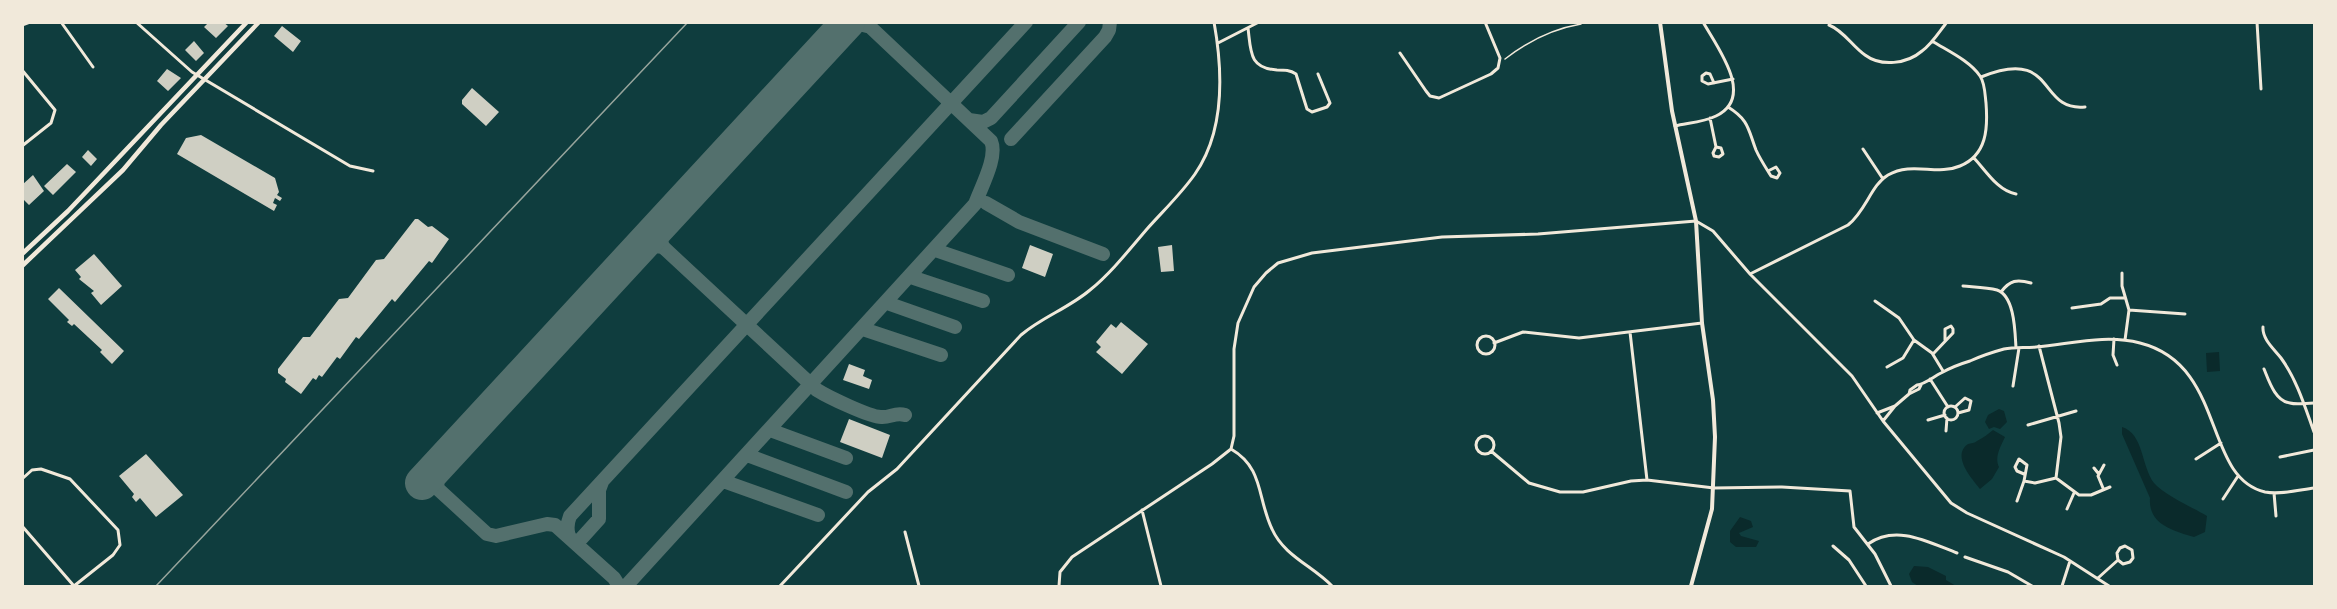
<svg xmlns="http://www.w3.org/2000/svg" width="2337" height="609" font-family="Bitter,serif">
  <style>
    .water { fill: #0a2a2b }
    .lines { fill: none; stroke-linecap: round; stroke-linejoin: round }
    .taxiway { stroke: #53706d; stroke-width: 14 }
    .runway { stroke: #53706d; stroke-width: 34 }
    .building { fill: #cfcfc3 }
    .path { stroke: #f1e9da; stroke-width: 1.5 }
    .minor { stroke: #f1e9da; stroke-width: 3 }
    .tertiary { stroke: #f1e9da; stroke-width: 4 }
    .trunk { stroke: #f1e9da; stroke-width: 4.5 }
    .rail { stroke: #97a49c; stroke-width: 1.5 }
  </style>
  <rect width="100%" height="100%" fill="#0f3d3e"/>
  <path class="water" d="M2219,352L2220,371L2207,372L2206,353Z
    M1999,409L2004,411L2007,422L2000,429L1994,427L1989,429L1985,422L1988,415Z
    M2122,427C2144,434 2141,466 2154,483C2164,495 2192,507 2207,516L2205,532L2194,537C2173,531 2148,524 2150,498L2122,434Z
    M1993,430L2005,437C2001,446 1994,457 1999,467L1992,479L1980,489C1972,479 1951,456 1968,444C1971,443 1975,443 1977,441C1983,438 1988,434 1993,430Z
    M1740,517L1751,521L1753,527L1739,533L1741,536L1759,541L1756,547H1736L1730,542V531Z
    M1914,566L1928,567L1946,576V580L1956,586H1918L1912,582L1909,574Z"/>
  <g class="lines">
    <path class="taxiway" d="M840,30L855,23L867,26
      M969,120L983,122L991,118L1079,22
      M1011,139L1105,37L1109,30L1110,22
      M986,203L1019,222L1103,254
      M663,247L817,390C828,397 870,417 881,417C890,418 895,412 905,415
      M935,250L1008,275
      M636,251L648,245L663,247L659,235L665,221
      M911,277L983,301
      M887,303L955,327
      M863,329L941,355
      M770,430L846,458
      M747,455L846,492
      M435,469L438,489L487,534L496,536L547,524L555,525L614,578L619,586
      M723,481L818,515
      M602,482L599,490V519L580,540C566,544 566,526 570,516L1026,22
      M626,586L975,204C981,187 998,157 991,141L865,22"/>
    <path class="runway" d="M422,483L848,22"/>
  </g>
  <path class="building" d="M209,22H223L228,26L216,38L204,27Z
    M282,26L301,41L293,52L274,36Z
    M194,41L204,53L196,61L185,50Z
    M167,69L181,78L168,91L157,81Z
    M472,88L499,112L486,126L462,104V100Z
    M201,135L275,178L279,192L277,195L282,198L280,201L275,198L273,203L277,205L274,211L177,154L186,138Z
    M88,150L97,159L91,166L82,157Z
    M67,164L76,172L53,195L44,186Z
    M33,175L44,191L29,205L22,198V185Z
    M415,219H418L428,227L432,226L449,239L432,263L429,261L395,302L392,299L359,339L356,337L340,359L337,357L322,377L319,375L316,380L313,378L301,394L285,382L286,379L278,373V369L303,337H310L339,299L348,298L376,260L384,259Z
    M1030,245L1053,254L1045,277L1022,268Z
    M1172,245L1174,271L1161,272L1158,247Z
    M94,254L122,286L101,305L91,293L94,291L79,279L81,277L75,270Z
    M59,288L124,351L112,364L100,352L102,350L74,324L72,326L67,322L69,320L48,299Z
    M1121,322L1148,344L1122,374L1096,352L1101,347L1096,342L1111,324L1116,328Z
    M849,364L865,370L863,376L872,380L869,389L843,380Z
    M849,419L890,435L882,458L840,442Z
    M146,454L183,495L156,517L140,498L136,502L132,497L134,494L119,476Z"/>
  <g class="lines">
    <path class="path" d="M1505,59C1528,41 1552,29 1581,24"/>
    <path class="minor" d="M61,22L93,67
      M136,22L192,72L350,166L373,171
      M2257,22L2261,89
      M22,25L30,22
      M1829,25C1844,31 1852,46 1865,55C1881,67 1907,64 1922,51C1932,44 1939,32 1947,22
      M1248,28C1251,52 1249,68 1277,70C1285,70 1290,70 1296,74L1307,109L1312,112L1327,107L1330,103L1318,74
      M1218,43L1259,22
      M1400,53L1426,91L1430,96L1439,98L1491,74L1498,68L1500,58L1485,22
      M22,70L55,110L51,123L22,146
      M1981,77C2057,46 2037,112 2085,107
      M1714,83L1710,74L1706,73L1702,76V81L1708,84L1733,79
      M1728,107C1749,120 1748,129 1756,150C1760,159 1766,168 1771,176L1777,178L1780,173L1776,167L1768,171
      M1710,118L1716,147L1713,153L1714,156L1719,157L1723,154L1721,148L1716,147
      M1675,126C1688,123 1704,122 1716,116C1756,97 1717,47 1703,22
      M1863,149L1883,179
      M1974,158C1986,171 1998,191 2016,194
      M2122,273V286L2129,310L2125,340
      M1750,274L1848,225C1866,211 1871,185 1888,175C1912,161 1937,176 1960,166C1987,155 1988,128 1986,103C1985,95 1985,83 1980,76C1970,61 1948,51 1932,41
      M1963,286C1974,287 1987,287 1997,290C2015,296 2015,333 2016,348
      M2001,292C2010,280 2017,279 2031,283
      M1875,301L1899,318L1914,340L1932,353L1943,371
      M2072,308L2101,304L2110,298H2125
      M2129,310L2185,314
      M2263,327C2262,339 2274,349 2281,358C2297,380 2305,407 2314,432
      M1630,332L1647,480
      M1477 345a9 9 0 1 1 18 0a9 9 0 1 1-18 0Z
      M2114,339L2113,355L2117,365
      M1494,343L1523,332L1579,338L1702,323
      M2039,346L2059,423L2061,437L2056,478
      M1933,354L1953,333V329L1951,326L1945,329V340
      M1887,367L1903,358L1914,340
      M2264,369C2269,381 2275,401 2290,403C2297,405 2306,403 2314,403
      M1930,379L1948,407
      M2013,386L2019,348
      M1909,394L1919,389L1921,385
      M1944 413a7 7 0 1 1 14 0a7 7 0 1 1-14 0Z
      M1955,407L1965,398L1971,401L1969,410L1958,413
      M1877,413L1895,406
      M1928,420L1945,415
      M1883,421L1895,406L1909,394L1910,390L1917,385C1925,384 1933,377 1941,373C1950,368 1960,364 1970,361C1981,356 1993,352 2004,349C2014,347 2026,348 2036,347C2071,344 2105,334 2140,343C2227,365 2202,477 2265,492C2281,495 2299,490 2314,488
      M2028,425L2076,411
      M1946,431L1947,418
      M1476 445a9 9 0 1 1 18 0a9 9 0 1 1-18 0Z
      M1231,449C1264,468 1257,498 1272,529C1284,556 1313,566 1332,586
      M1491,451L1529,483L1560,492H1583L1631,481L1647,480L1714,488L1782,487L1850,491L1854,527L1875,554L1891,586
      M2280,457L2314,450
      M2196,459L2221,443
      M2094,468L2098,473
      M22,479L32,470L41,469L70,479L118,530L120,545L113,555L74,586
      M2024,481L2035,483L2056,478L2079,495H2091L2110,487
      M2103,488L2098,476L2104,465
      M2274,493L2276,516
      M2223,499L2238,476
      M2017,501L2024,481L2027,465L2019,459L2015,467L2017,471L2024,474
      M2067,509L2074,493
      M1142,510L1161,586
      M22,526L74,586
      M905,532L919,586
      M1868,544C1896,524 1928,542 1957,553
      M1833,546L1849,560L1866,586
      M1965,557L2008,572L2032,586
      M2098,578L2118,560L2123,564L2130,562L2133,558L2132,550L2125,546L2120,548L2117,553L2118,560
      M780,586L868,492L897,469L1021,335C1042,317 1069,308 1090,290C1111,273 1129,250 1147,229C1163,211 1181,194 1195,174C1225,131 1223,72 1214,22
      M1059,586L1060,572L1072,557L1212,464L1231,449L1234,436V349L1238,323L1254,287L1266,273L1278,263L1312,253L1442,237L1538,234L1696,221L1713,231L1750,274L1852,376L1883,421L1951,503L1967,513L2064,557L2109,586
      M2062,586L2070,561"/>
    <path class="tertiary" d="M1660,22L1672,111L1696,221L1702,323L1713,400L1715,437L1712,509L1691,586"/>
    <path class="trunk" d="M22,254L68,211L247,22
      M22,266L123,170L161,125L259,22"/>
    <path class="rail" d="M156,586L688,22"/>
  </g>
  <rect width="2337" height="609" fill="none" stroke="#f1e9da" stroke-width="48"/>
</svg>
